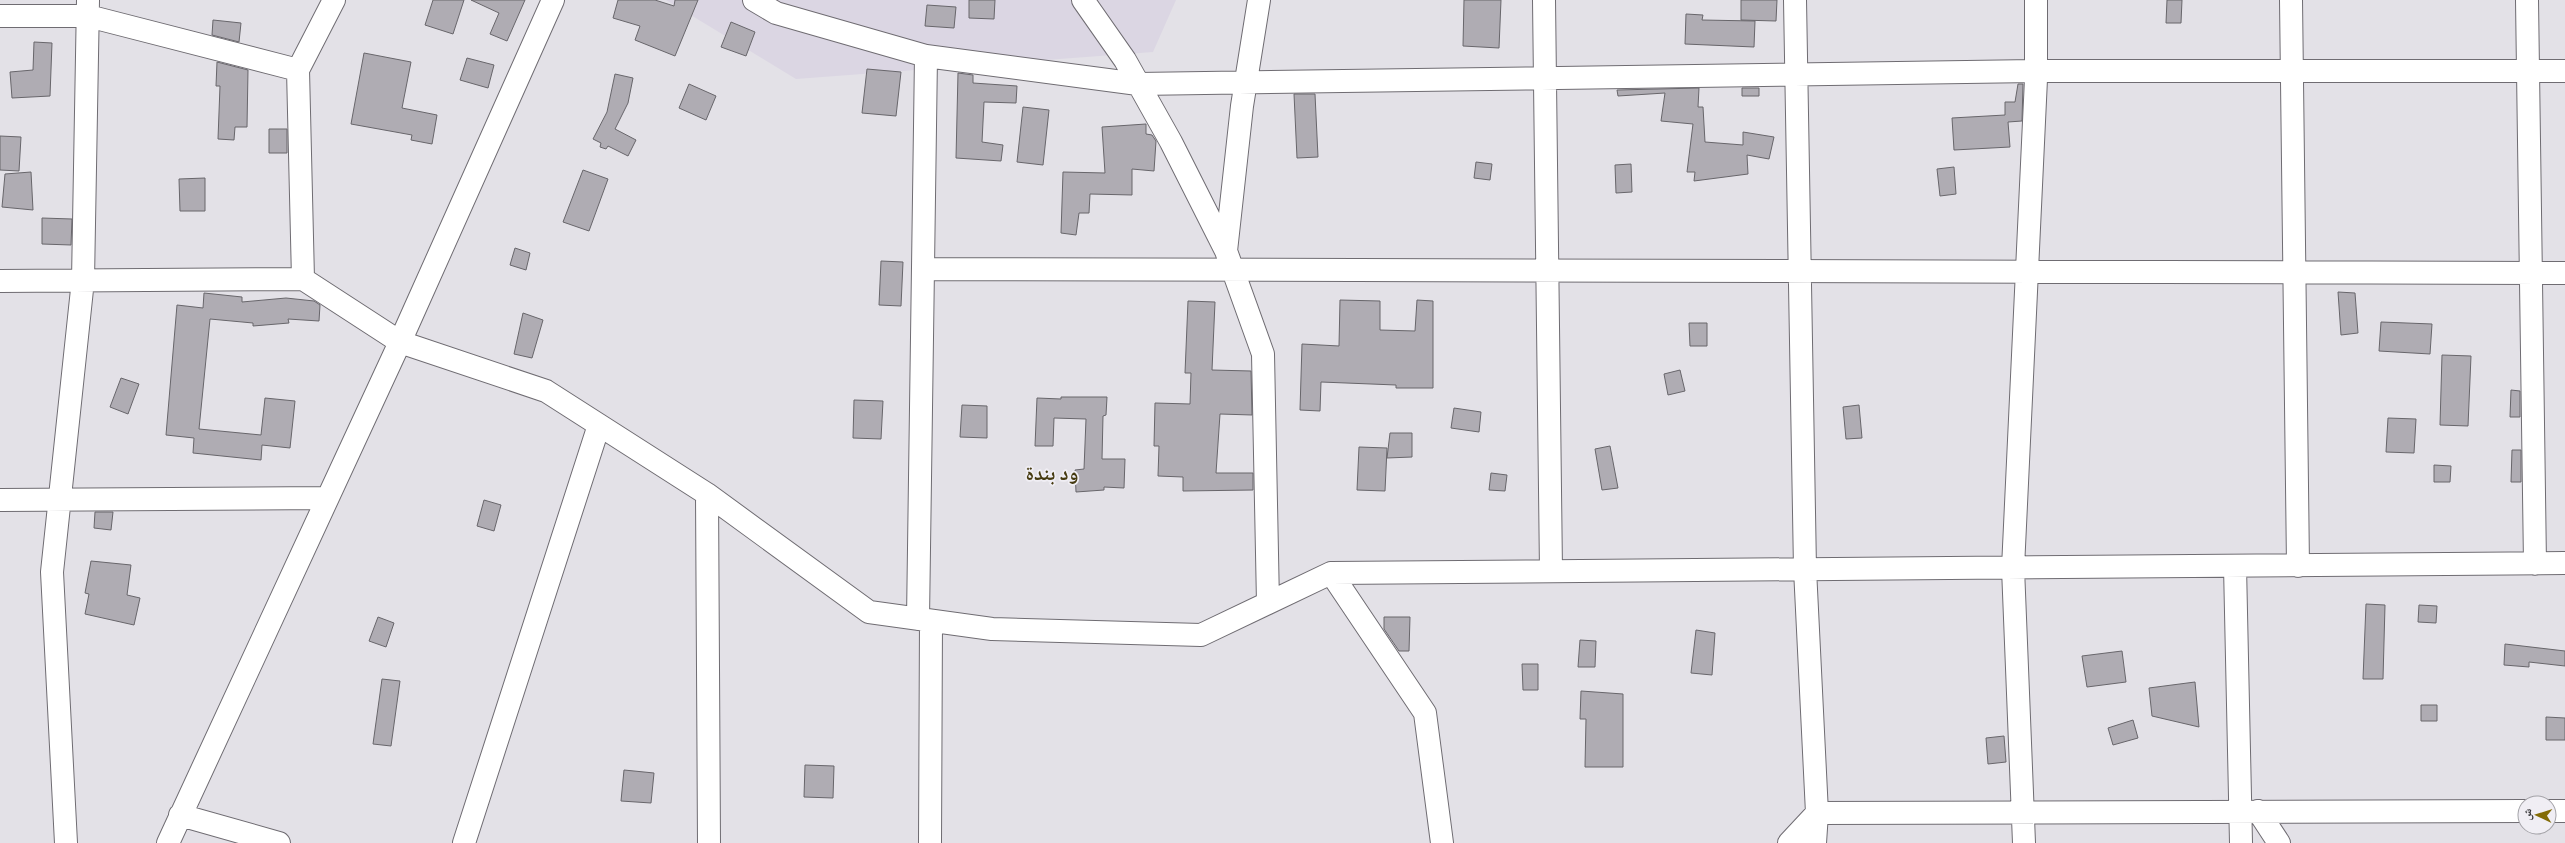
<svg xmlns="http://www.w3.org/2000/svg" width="2565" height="843" font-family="'Roboto Condensed','Noto Naskh Arabic',sans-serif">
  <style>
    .built { fill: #dbd6e3 }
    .building { fill: #afacb3; stroke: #68666b }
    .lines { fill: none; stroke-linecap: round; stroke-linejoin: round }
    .minor-casing { stroke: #6f6c72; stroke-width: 24 }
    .minor { stroke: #fff; stroke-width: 22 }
    .labels { text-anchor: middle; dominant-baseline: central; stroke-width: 3.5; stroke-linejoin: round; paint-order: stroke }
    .town-label { font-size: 20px; font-weight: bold; fill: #453a10; stroke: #f0eef4 }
  </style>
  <rect width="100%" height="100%" fill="#e3e1e7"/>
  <path class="built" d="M666,0H1176L1153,52L796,79Z"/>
  <path class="building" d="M433,0H464L453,34L425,25Z
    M471,0H525L507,41L490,34L499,13Z
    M618,0H655L674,6L675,0H698L675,56L635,40L640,26L613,18Z
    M969,0H995L994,19L969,18Z
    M1464,0H1501L1499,48L1463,46Z
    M1741,0H1777L1776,21L1741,20Z
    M2167,0H2182L2181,23H2166Z
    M927,5L956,7L954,28L925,26Z
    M1686,14L1703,15L1702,20L1755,21L1754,47L1685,44Z
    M213,20L241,23L239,42L212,35Z
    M731,22L755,32L746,56L721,47Z
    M34,42L52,43L50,96L12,98L10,72L33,70Z
    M364,53L411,62L402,108L437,115L432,144L411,140L412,135L351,124Z
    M467,58L494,65L488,88L460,80Z
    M217,62L248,70L247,127H235L234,140L218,139L220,86H216Z
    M867,69L901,72L896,116L862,113Z
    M958,73L973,75V83L1017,86L1016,103L984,102L982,142L1003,145L1001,161L956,158Z
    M615,74L633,78L628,103L615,129L636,140L628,156L608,146L606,149L600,147L601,143L593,139L607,112Z
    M689,84L716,96L706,120L679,108Z
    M2018,84H2023L2022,121L2008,122L2010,147L1954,150L1952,118L2005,115V102H2015Z
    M1699,88L1698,107H1703L1705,142L1743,145V132L1774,137L1769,159L1747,155L1748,174L1694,181L1695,172H1687L1693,124L1661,121L1665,93L1618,96L1617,90Z
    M1742,88H1759V96H1742Z
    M1294,94H1315L1318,157L1297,158Z
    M1023,107L1049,110L1043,165L1017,162Z
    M1146,124V134L1152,135L1156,141L1154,171L1132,169V195L1090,194L1089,213H1079L1076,235L1061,233L1063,172L1105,173L1102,127Z
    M269,129H287V153H269Z
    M0,136L21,137L19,171L0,170Z
    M1476,162L1492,164L1490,180L1474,178Z
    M1631,164L1632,192L1616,193L1615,165Z
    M1954,167L1956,194L1940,196L1937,169Z
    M583,170L608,179L589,231L563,222Z
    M31,172L33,210L2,207L5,174Z
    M205,178V211H180L179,179Z
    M42,218L72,219L71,245L42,244Z
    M515,248L530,253L526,270L510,265Z
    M881,261L903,262L901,306L879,305Z
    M2338,292L2355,293L2358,333L2341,335Z
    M204,293L242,297V302L286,298L314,301L320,305L319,321L288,319L289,323L253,326V323L210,319L199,429L261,435L265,398L295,401L290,448L262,445L261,460L193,453L194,438L166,435L177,305L203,308Z
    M1340,300L1380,301V330L1415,331L1417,300L1433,301V388H1396V385L1321,382L1320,411L1300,410L1302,344L1339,346Z
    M1188,301L1215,302L1212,370L1251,371L1252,415L1220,414L1216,473H1253V490L1183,491V477L1158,476L1159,446H1154L1155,403L1190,404L1191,373H1185Z
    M523,313L543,320L532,358L514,354Z
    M2381,322L2432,324L2430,354L2379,351Z
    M1689,323H1707V346H1690Z
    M2442,355L2471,356L2468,426L2440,425Z
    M1680,370L1685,391L1668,395L1664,374Z
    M121,378L139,384L128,414L110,407Z
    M2511,390L2520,391V417H2510Z
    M1061,397H1107L1106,415L1103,416L1102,459H1125L1124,488L1104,487V490L1076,492L1075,470L1084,469L1086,419L1054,418L1053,446H1035L1037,398L1061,399Z
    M854,400L883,401L881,439L853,438Z
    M962,405L987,406V438L960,437Z
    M1859,405L1862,438L1846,439L1843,407Z
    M1454,408L1481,412L1479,432L1451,428Z
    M2388,418L2416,419L2414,453L2386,452Z
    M1390,433H1412V457L1387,458Z
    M1610,446L1618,488L1602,490L1595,449Z
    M1359,447L1387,448L1385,491L1357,490Z
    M2512,450H2521V482H2511Z
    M2434,465L2451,466L2450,482H2434Z
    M1491,473L1507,475L1505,491L1489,490Z
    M484,500L501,505L494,531L477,526Z
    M95,512H113L111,530L94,528Z
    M91,561L131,565L127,595L140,598L134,625L85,614L89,594L85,593Z
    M2366,604L2385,605L2383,679H2363Z
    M2419,605L2437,606L2436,623L2418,622Z
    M378,617L394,623L386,647L369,641Z
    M1384,617H1410L1409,651H1399L1384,629Z
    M1696,630L1715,633L1712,675L1691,673Z
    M1580,640L1596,641L1595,667H1578Z
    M2505,644L2565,651V666L2529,662V667L2504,665Z
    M2122,651L2126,682L2087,687L2082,656Z
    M1522,664H1538V690H1523Z
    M382,679L400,681L391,746L373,744Z
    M2195,682L2199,727L2152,716L2149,688Z
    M1581,691L1623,694V767H1585L1586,719H1580Z
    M2421,705H2437V721H2421Z
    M2546,717L2565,718V740H2546Z
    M2133,720L2138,738L2113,745L2108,728Z
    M2004,736L2006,762L1988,764L1986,738Z
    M805,765L834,766L833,798L804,797Z
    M624,770L654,773L651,803L621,801Z"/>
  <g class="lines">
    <defs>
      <path id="minor" d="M754,0L776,13L926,56L1138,84L2036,71H2565
        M1083,0L1125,60L1171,142L1226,251L1263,354L1268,603
        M1544,0L1551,571
        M1795,0L1805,569L1817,813L1815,843
        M2291,0L2298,566
        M2527,0L2535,564
        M0,16H88L298,70
        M1226,251L1242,106L1259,0
        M923,269L2565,273
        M303,279L298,70L334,0
        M0,281L303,279L400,342L553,0
        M707,494L709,843
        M0,500L327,498
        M2235,566L2241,843
        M1331,573L1425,713L1442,843
        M918,619L926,56
        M2258,811L2279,843
        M2549,811H2565
        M180,815L279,843
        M66,843L52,572L83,280L88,0
        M168,843L400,342L546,391L707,494L869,612L992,629L1201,635L1331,573L2565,563
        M464,843L599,425
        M930,843L931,621
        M1789,843L1817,813L2525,811
        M2024,843L2013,568L2036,79V0"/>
    </defs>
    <use href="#minor" class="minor-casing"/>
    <use href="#minor" class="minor"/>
  </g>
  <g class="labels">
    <g class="town-label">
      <text x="1052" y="473">ود بندة</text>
    </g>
  </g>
  <g transform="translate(2537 815) rotate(274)"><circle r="19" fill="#f0eef4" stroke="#a4a3a8"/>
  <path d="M0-3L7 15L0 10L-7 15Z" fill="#836b06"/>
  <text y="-6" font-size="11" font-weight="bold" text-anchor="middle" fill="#333235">ش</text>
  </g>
</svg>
